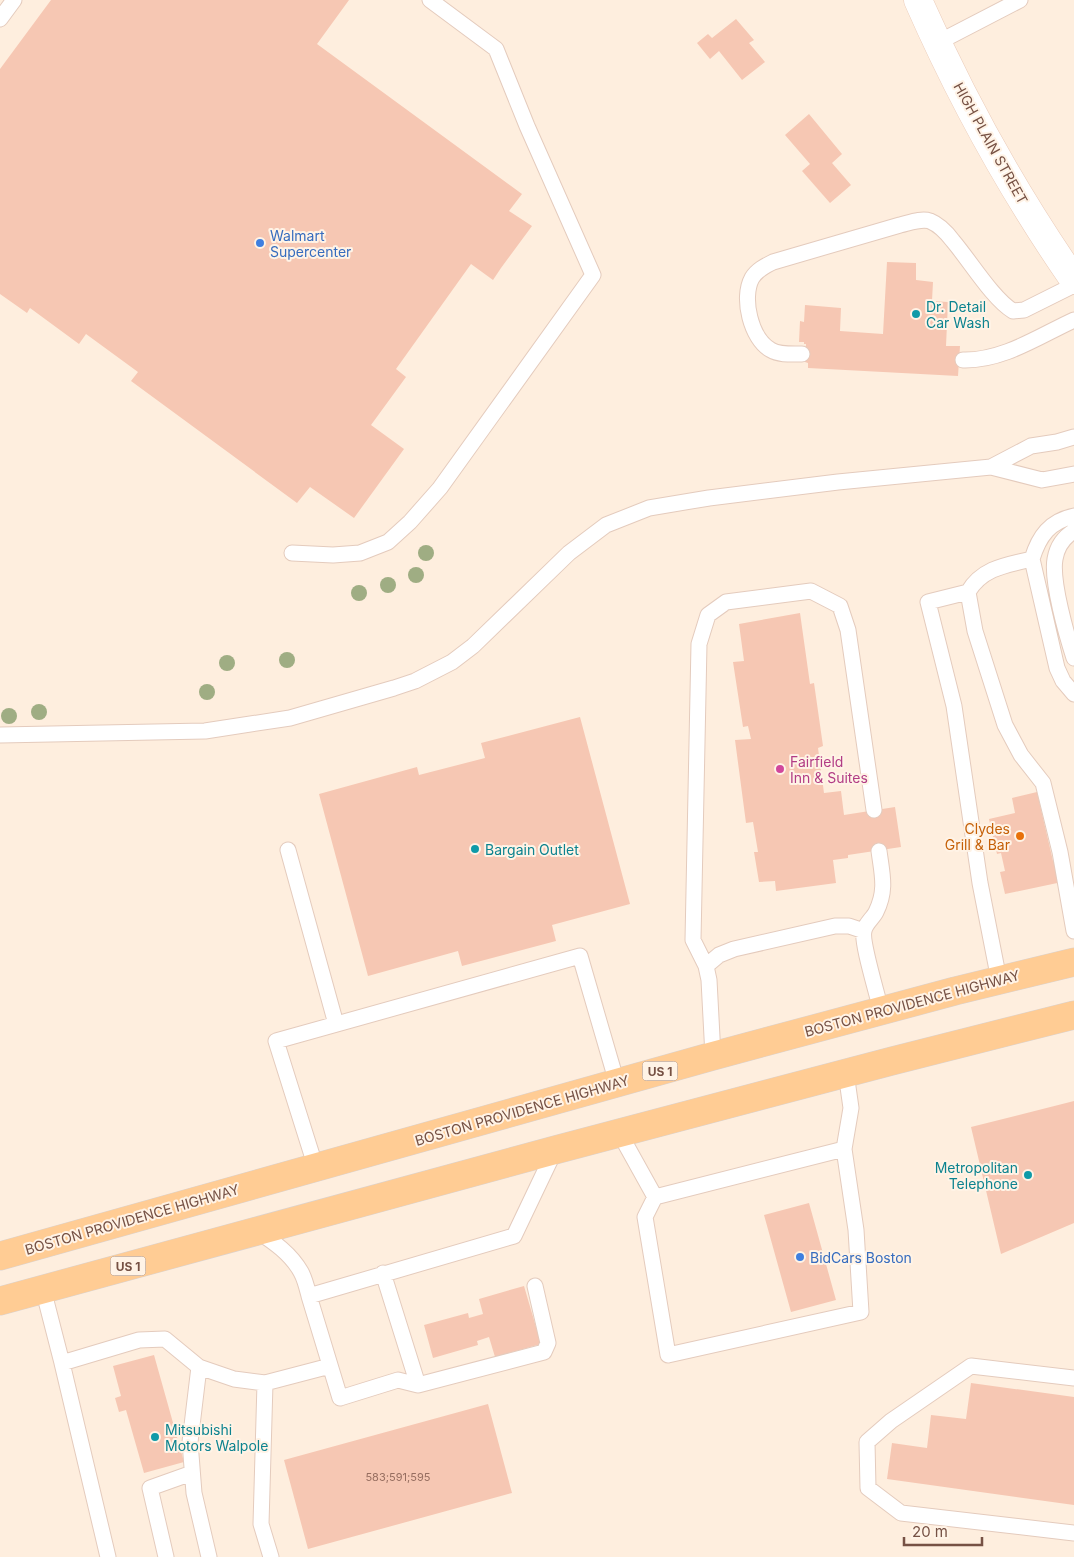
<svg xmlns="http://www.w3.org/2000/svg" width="1074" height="1557" font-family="Inter,sans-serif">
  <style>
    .building { fill: #f6c7b3 }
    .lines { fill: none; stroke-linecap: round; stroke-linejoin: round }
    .service-casing { stroke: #e4cbbd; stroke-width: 17 }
    .secondary-casing { stroke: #eacbb9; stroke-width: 29 }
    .primary-casing { stroke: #dbd2ce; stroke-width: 29 }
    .service { stroke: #fff; stroke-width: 15 }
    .secondary { stroke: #fff; stroke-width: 28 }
    .primary { stroke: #ffcc94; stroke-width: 28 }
    .tree { fill: #9fad83 }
    .shop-dot { fill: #3f7fe0; stroke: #fff3e6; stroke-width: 2 }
    .culture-dot { fill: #0f9aa8; stroke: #fff3e6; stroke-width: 2 }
    .hotel-dot { fill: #d1479c; stroke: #fff3e6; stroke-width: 2 }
    .food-dot { fill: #e8710a; stroke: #fff3e6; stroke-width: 2 }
    .labels { text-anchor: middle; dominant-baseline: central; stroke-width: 4; stroke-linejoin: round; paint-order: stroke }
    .number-label { font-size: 11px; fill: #966e60 }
    .shield { fill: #fff3e6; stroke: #9f8275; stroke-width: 1 }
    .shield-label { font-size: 12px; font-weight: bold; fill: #765144 }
    .street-label { font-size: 14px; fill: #765144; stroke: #fff3e6 }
    .shop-label { font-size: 14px; fill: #366cbe; stroke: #fff3e6; text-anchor: start }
    .culture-label { font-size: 14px; fill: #0d838f; stroke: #fff3e6; text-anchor: start }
    .hotel-label { font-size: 14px; fill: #b23c85; stroke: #fff3e6; text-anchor: start }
    .food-label { font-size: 14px; fill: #c56008; stroke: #fff3e6; text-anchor: end }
  </style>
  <rect width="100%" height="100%" fill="#feeede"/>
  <path class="building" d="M51,0H349L317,44L522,194L509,211L532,226L501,268L493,280L471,264L396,369L406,377L371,425L404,449L354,518L310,487L297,503L131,381L138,372L86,334L79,344L30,308L27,313L0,294V69Z
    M736,19L754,40L749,43L765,62L742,80L719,51L710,59L697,43L708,34L712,38Z
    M809,114L842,154L832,163L851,185L830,203L802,171L810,164L785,135Z
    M887,262L916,263V280L933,282L932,301L948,302L946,346H960L958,376L808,368V363L805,362L806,344H804V342H799L800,321L804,322L805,305L841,308L840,331L883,334Z
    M800,613L810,684L814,683L823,746L818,748L824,793L841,791L844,815L895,807L901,847L848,855V858L833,860L836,883L776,891L775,881L759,882L754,852H758L753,822L746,823L735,740L751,739L748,726L743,727L733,662L744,661L739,624Z
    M580,717L630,904L552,925L556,941L462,966L458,951L368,976L319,794L417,767L419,775L485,758L481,743Z
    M1037,792L1053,861L1057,860L1062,882L1005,894L1000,872L1005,871L1001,853L997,854L989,819L1015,813L1012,798Z
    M1074,1101V1223L1001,1254L971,1127Z
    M809,1203L836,1300L791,1312L764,1215Z
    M524,1286L541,1344L495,1357L489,1337L477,1341L478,1345L433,1358L424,1325L468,1313L469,1318L483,1314L479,1299Z
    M154,1355L184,1462L144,1473L126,1410L119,1412L115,1398L121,1396L113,1366Z
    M971,1383L1074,1397V1505L887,1479L892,1443L927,1448L931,1415L966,1419Z
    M488,1404L512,1493L308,1549L284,1460Z"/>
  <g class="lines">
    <defs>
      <path id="service" d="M0,19L14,0
        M937,43L1020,0
        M802,354C792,354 779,355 771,350C751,339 741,298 752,278C757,270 765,266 773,262L900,225C909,223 921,218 930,221C940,225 947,233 953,241C970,261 993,299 1013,311L1024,310L1074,285
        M963,360C1003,361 1039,336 1074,320
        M991,467L1031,446L1057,442L1074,437
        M1074,516C1050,521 1039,536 1032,559L1057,668L1063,681L1074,694
        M1074,531C1064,537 1057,547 1055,559C1051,581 1067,636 1074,658
        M292,553L333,555L360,553L388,542L410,522L440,488L593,275L527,126L496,49L430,0
        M1032,559C1006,565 982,568 968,592L975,631L1005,725L1021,755L1043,783L1060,852L1074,931
        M968,592L928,602L954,706L980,883L999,980
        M0,735L205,731L290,718L394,688L415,681L452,662L473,646L569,553L606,525L649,508L709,498L838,482L991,467L1042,480L1074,474
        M288,850L336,1024
        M879,851C882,874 887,890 876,912C873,918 865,924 864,931C861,942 878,996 881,1011
        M706,966L719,955L734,949L835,926H849L864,931
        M713,1056L709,980L706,966L693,940L699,644L708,615L726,602L811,591L840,606L848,630L874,810
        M620,1134L655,1197L645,1217L668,1355L861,1312L856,1230L844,1149
        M316,1168L276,1041L580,956L617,1083
        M655,1197L844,1149L851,1108L846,1073
        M257,1231C274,1242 291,1254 301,1272C305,1279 307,1288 309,1296L514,1236L555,1150
        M383,1273L418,1385L544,1352L548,1343L535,1286
        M43,1289L62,1363L139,1340L165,1339L199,1367L234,1379L265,1383L330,1366
        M309,1296L340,1398L398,1380L418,1385
        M62,1363L108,1557
        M199,1367L190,1442L194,1493L209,1557
        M1074,1378L971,1366L891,1421L867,1442L868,1488L901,1513L1074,1533
        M265,1383L261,1524L271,1557
        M166,1557L150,1488L192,1473"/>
      <path id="secondary" d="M918,0C961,98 1013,192 1074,280"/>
      <path id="primary" d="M0,1256L713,1056L955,991L1074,962
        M0,1301L555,1150L892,1061L1074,1015"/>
    </defs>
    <use href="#service" class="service-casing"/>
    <use href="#secondary" class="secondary-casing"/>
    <use href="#primary" class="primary-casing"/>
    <use href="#service" class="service"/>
    <use href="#secondary" class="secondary"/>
    <use href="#primary" class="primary"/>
  </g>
  <g class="tree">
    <circle cx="426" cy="553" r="8"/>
    <circle cx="416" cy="575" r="8"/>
    <circle cx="388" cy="585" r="8"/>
    <circle cx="359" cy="593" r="8"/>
    <circle cx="287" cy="660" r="8"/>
    <circle cx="227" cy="663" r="8"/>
    <circle cx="207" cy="692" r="8"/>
    <circle cx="39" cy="712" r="8"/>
    <circle cx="9" cy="716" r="8"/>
  </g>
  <g class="shop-dot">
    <circle cx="260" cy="243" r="5"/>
    <circle cx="800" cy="1257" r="5"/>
  </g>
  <g class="culture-dot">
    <circle cx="916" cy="314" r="5"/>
    <circle cx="475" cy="849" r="5"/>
    <circle cx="1028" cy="1175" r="5"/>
    <circle cx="155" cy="1437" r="5"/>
  </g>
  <circle class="hotel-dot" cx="780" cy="769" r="5"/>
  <circle class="food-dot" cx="1020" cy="836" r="5"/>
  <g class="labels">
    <g class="number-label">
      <text x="398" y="1477">583;591;595</text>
    </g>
    <g class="shield">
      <rect x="642.5" y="1061.5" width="35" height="19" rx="4"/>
      <rect x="110.5" y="1256.5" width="35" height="19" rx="4"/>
    </g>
    <g class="shield-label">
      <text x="660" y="1071">US 1</text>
      <text x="128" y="1266">US 1</text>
    </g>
    <g class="street-label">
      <text transform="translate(991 143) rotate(61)">HIGH PLAIN STREET</text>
      <text transform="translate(912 1003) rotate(-15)">BOSTON PROVIDENCE HIGHWAY</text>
      <text transform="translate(522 1110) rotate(-16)">BOSTON PROVIDENCE HIGHWAY</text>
      <text transform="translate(132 1219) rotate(-16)">BOSTON PROVIDENCE HIGHWAY</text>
    </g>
    <g class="shop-label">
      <text x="270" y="235">Walmart<tspan x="270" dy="16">Supercenter</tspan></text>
      <text x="810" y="1257">BidCars Boston</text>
    </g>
    <g class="culture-label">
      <text x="926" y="306">Dr. Detail<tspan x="926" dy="16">Car Wash</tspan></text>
      <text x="485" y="849">Bargain Outlet</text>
      <text x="1018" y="1167" text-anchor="end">Metropolitan<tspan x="1018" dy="16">Telephone</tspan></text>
      <text x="165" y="1429">Mitsubishi<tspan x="165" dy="16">Motors Walpole</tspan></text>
    </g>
    <g class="hotel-label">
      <text x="790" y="761">Fairfield<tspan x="790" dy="16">Inn &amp; Suites</tspan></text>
    </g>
    <g class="food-label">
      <text x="1010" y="828">Clydes<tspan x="1010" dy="16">Grill &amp; Bar</tspan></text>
    </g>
  </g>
  <path d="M904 1537v8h78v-8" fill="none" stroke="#765144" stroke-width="2.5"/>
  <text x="912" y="1537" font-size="15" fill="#765144" stroke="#fff3e6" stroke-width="4" paint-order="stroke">20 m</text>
</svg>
